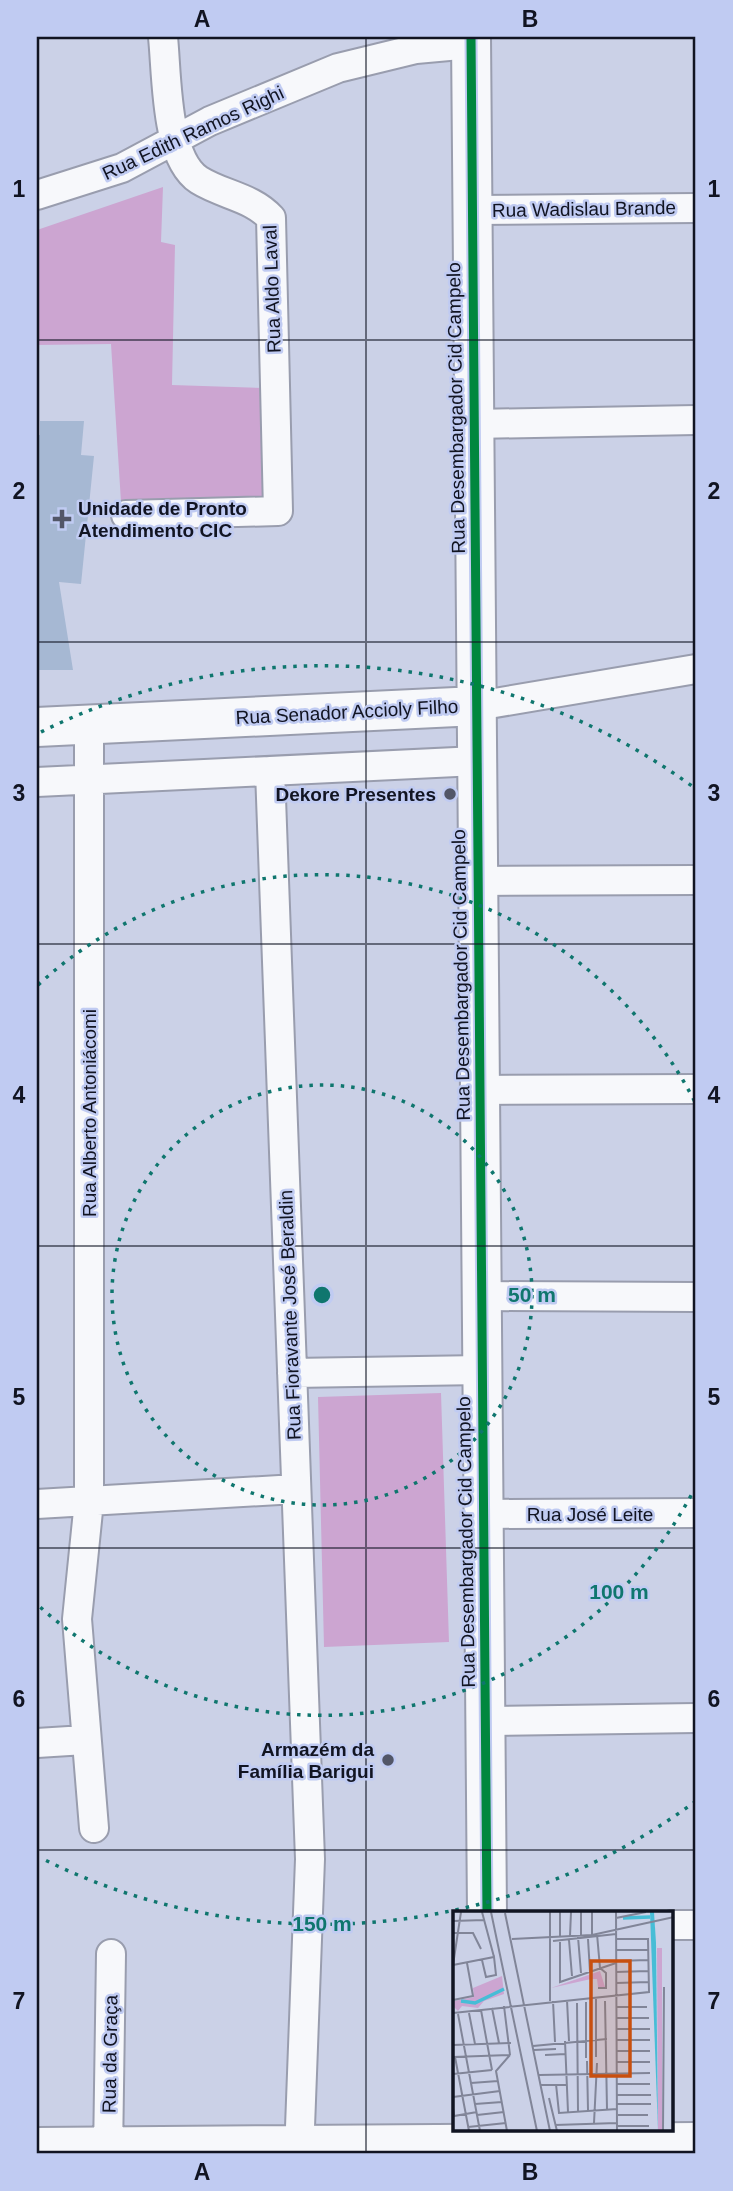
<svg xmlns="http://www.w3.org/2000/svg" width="733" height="2191" font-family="Helvetica,sans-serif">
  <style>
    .green { fill: #cca5d1 }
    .building { fill: #a6b8d3 }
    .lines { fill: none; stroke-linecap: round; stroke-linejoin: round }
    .street-casing { stroke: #999dae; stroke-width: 32 }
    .secondary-casing { stroke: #999dae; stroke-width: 42 }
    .street { stroke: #f7f8fb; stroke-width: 28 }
    .secondary { stroke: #f7f8fb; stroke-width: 38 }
    .cycleway-casing { stroke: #c0cbf2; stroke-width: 13 }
    .cycleway { stroke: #00873e; stroke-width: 9 }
    .grid { fill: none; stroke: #111422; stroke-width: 2; stroke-opacity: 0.55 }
    .ring { fill: none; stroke: #0f766e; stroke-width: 3.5; stroke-dasharray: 3.5 7 }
    .poi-dot { fill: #525667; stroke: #c0cbf2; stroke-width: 2.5 }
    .labels { text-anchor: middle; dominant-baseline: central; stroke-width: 5; stroke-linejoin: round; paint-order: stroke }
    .street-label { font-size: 19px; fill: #111422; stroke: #c0cbf2 }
    .poi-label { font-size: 19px; font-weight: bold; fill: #111422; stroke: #c0cbf2; text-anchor: end }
    .inset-river { fill: none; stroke: #47bdd6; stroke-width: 3.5 }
    .inset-road { fill: none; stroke: #818598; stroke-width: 2 }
    .view { fill: #c84f0f; fill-opacity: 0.15; stroke: #c84f0f; stroke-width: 3.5 }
    .inset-edge { fill: none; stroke: #111422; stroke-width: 3.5 }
    .centre { fill: #0f766e; stroke: #c0cbf2; stroke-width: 3.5 }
    .ring-label { font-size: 21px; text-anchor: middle; font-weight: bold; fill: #0f766e; stroke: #c0cbf2; stroke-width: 5; stroke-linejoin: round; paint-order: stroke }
    .neatline { fill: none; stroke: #111422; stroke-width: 2.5 }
    .grid-label { font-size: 23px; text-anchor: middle; font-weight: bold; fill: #111422 }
  </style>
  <rect width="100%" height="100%" fill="#cbd1e7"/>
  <path class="green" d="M163,187L161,242L175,245L172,385L264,388V498L121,502L111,344L37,345V230Z
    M441,1393L449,1642L324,1647L318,1397Z"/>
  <path class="building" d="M40,421H84L81,455L94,456L81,584L59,582L73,670H37V435H40Z"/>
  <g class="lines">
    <defs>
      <path id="street" d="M37,195L122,168L210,121L338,68L416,49L471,44
        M472,210L696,208
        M474,424L696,420
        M126,515L278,511L271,218C252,197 223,195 199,180C165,158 167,75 163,37
        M477,706L696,669
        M89,725V1501L77,1619L94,1828
        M270,771L310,1859L299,2154
        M37,782L477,761
        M478,881L696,880
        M480,1090L696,1089
        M482,1296L696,1297
        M292,1373L482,1370
        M37,1504L296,1489
        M483,1514L696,1513
        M486,1721L696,1718
        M37,1743L85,1740
        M672,1925H696
        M37,2142L696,2137
        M108,2154L111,1954"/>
      <path id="secondary" d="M471,37L487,1913
        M37,727L477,706
        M489,2130V2154"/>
    </defs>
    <use href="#street" class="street-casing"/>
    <use href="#secondary" class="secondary-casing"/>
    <use href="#street" class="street"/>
    <use href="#secondary" class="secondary"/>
    <defs>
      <path id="cycleway" d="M471,37L487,1913"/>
    </defs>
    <use href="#cycleway" class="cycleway-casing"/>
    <use href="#cycleway" class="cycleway"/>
  </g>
  <path class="grid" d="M366,37V2154M37,340H696M37,642H696M37,944H696M37,1246H696M37,1548H696M37,1850H696"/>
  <g class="ring">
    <circle cx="322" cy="1295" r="210"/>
    <path d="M696 1486A420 420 0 0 1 38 1605M38 985A420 420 0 0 1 696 1104"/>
    <path d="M696 1801A629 629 0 0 1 41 1858M41 732A629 629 0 0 1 696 789"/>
  </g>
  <g class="poi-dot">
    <path d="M58.5 508.5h7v7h7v7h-7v7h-7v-7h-7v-7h7z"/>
    <circle cx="450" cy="794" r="7"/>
    <circle cx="388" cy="1760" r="7"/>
  </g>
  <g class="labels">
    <g class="street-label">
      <text transform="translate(193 133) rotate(-25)">Rua Edith Ramos Righi</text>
      <text transform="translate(584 209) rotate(-1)">Rua Wadislau Brande</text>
      <text transform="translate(272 289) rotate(-92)">Rua Aldo Laval</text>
      <text transform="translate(456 408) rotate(-91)">Rua Desembargador Cid Campelo</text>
      <text transform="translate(347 712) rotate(-3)">Rua Senador Accioly Filho</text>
      <text transform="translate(461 975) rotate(-91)">Rua Desembargador Cid Campelo</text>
      <text transform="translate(89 1113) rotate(-90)">Rua Alberto Antoniácomi</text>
      <text transform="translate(290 1315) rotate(-92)">Rua Fioravante José Beraldin</text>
      <text x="590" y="1514">Rua José Leite</text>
      <text transform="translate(466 1542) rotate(-91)">Rua Desembargador Cid Campelo</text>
      <text transform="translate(110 2054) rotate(-89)">Rua da Graça</text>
    </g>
    <g class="poi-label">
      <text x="78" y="508" text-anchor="start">Unidade de Pronto<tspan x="78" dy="22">Atendimento CIC</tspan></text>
      <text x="436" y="794">Dekore Presentes</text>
      <text x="374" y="1749">Armazém da<tspan x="374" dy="22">Família Barigui</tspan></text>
    </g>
  </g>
  <g transform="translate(453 1911)">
    <rect width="220" height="220" fill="#cbd1e7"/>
    <path d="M204,37H209V220H205ZM147,60L152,76H145L144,68H138L98,77ZM49,65L51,83L31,90L25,97L9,95L5,100L0,95L1,90L21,86L20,77Z" fill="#cca5d1"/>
    <path d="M197,1H201L203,32L205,220Z" fill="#47bdd6"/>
    <path class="inset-river" d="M170,7L197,6M8,90L22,92L51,78"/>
    <path class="inset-road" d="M29,1L41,46M38,1L84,220M163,1L164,220M52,2L97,220M163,7L193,1M0,10L31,9M0,22H20L28,38M144,23L147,57L153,62V77H145M128,24V1M139,24V1M117,25L118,1M107,26V1M125,26L128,62M59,28L139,24L221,6M135,28L137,61M107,29V71L163,52M116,29L119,65M100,30L163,23M163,39H195M163,50L195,49M0,54L41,46L43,64L33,66L29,49M0,54L8,1M163,61L195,60M163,72L196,71M143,88V146M0,89L20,85L14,52M114,89L116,130M97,90V1M100,90L102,131M152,90L154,198M124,92L125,200M51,95L57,144M163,96H194M39,97L46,132M28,99L39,159M0,102L196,81L195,28H163M16,102L22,133M5,103L27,220M163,107H196M164,118H197M164,129H197M112,130L115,201M0,134L58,132M80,135L154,128M81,139L103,138M164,140H197M92,144L113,143M0,146L56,144M2,146L16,220M133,147V91M134,150L135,199M164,151H197M0,163L39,159M86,164L197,162M18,172L45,170M103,173L106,202L164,198M164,173H197M88,174H113M164,184H198M0,186L47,180M96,187L104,220M22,193L49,191M164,193H198M0,197L1,205L24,201M24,204L51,201M165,204H195M141,212L144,152M102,214L164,212M164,215H196M15,216L53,212M54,220L43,160L57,144M210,220L211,76"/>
    <path class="view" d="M138,50H177V165H138Z"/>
    <rect width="220" height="220" class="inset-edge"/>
  </g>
  <circle cx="322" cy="1295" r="10" class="centre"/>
  <g class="ring-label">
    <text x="532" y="1302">50 m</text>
    <text x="619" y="1599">100 m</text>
    <text x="322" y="1931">150 m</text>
  </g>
  <rect width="733" height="2191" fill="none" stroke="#c0cbf2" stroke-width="77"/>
  <rect x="38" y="38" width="656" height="2114" class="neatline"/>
  <g class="grid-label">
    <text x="202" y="27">A</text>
    <text x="530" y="27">B</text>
    <text x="19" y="197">1</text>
    <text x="714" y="197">1</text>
    <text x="19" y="499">2</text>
    <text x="714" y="499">2</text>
    <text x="19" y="801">3</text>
    <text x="714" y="801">3</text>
    <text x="19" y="1103">4</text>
    <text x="714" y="1103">4</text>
    <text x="19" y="1405">5</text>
    <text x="714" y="1405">5</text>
    <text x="19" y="1707">6</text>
    <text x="714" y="1707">6</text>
    <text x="19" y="2009">7</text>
    <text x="714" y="2009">7</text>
    <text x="202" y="2180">A</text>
    <text x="530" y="2180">B</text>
  </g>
</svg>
